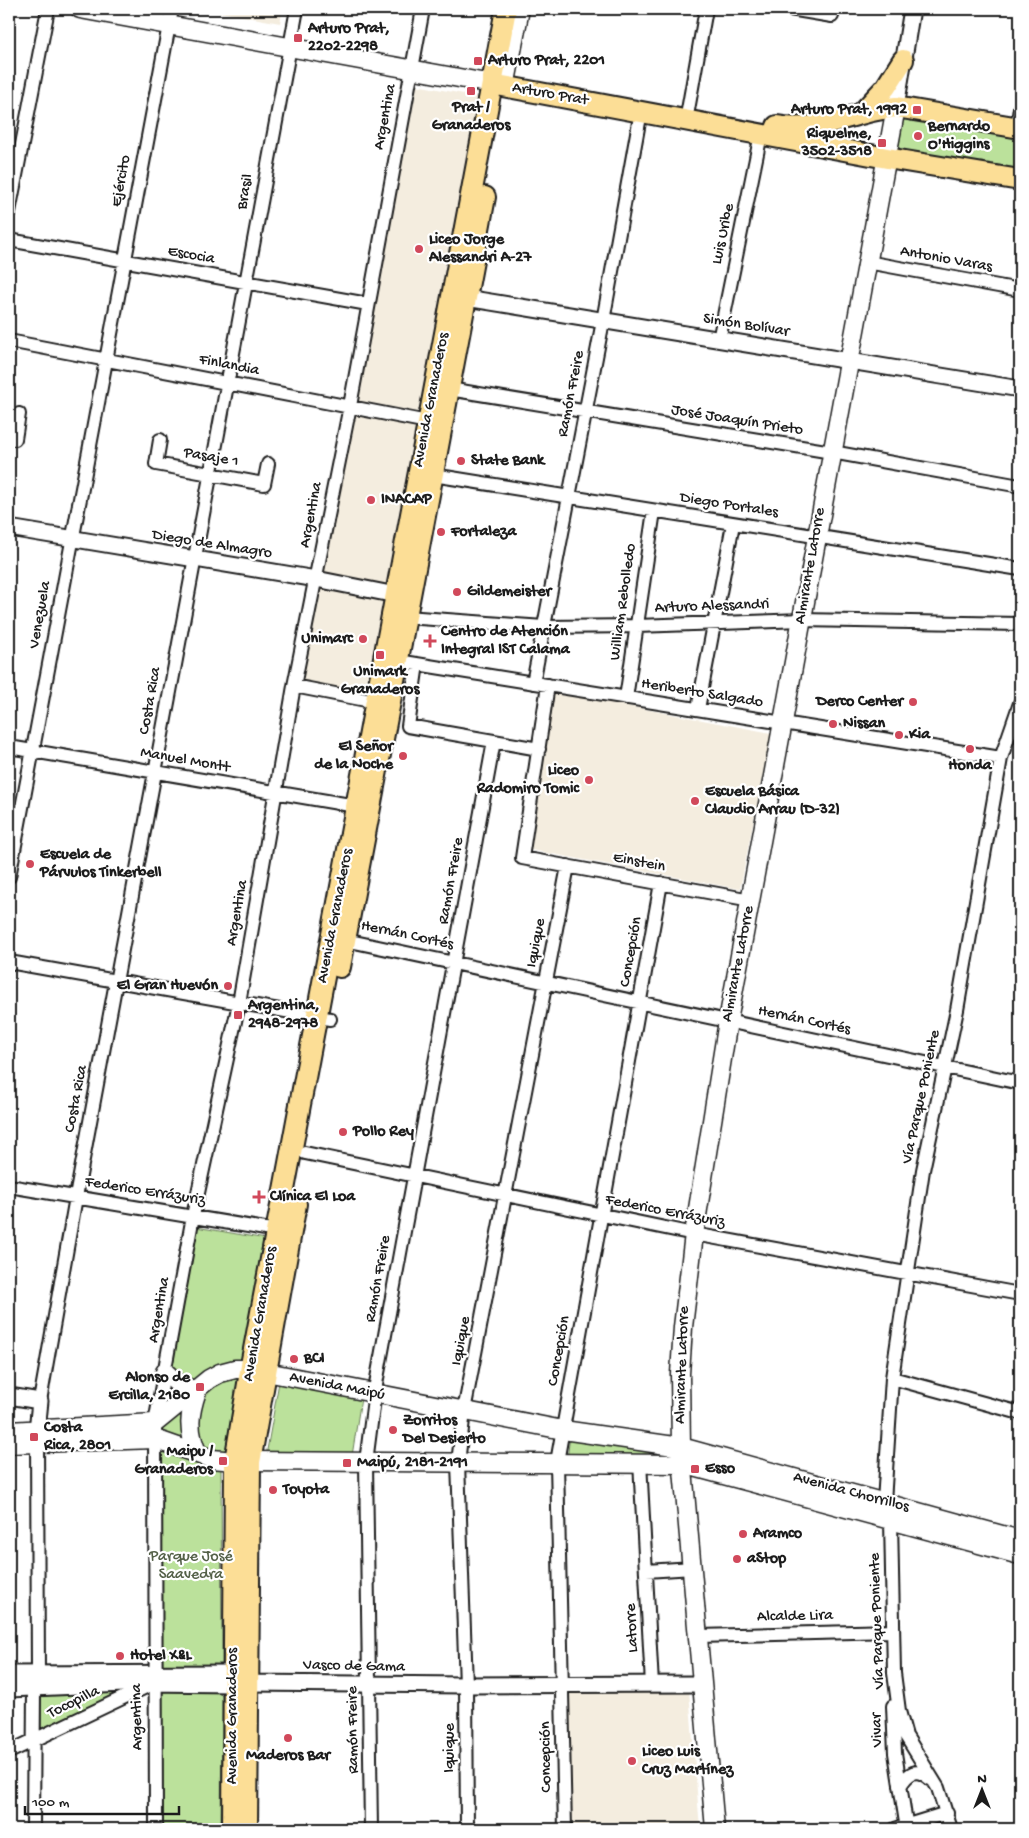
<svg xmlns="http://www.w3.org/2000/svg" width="1029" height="1838" font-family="'Gochi Hand',sans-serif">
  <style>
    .built { fill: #f4eddf }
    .green { fill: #bbe19b; stroke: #6c7e5c }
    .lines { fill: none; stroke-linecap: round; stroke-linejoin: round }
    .minor-casing { stroke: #1c1c1c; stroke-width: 16 }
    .tertiary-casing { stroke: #1c1c1c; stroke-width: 19 }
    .secondary-casing { stroke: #1c1c1c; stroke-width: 21 }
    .primary-casing { stroke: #1c1c1c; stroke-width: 24 }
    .minor { stroke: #fff; stroke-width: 12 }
    .tertiary { stroke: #fff; stroke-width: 15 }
    .secondary { stroke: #fff; stroke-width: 18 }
    .primary { stroke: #fcde96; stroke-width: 20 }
    .poi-dot { fill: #d1495b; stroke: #fff; stroke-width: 2 }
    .labels { text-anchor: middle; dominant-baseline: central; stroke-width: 4.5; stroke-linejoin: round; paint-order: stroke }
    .poi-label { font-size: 16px; font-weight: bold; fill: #1c1c1c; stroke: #fff; text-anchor: start }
    .street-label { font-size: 16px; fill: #1c1c1c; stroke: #fff }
    .park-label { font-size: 16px; fill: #546148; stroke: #fff }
  </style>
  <rect width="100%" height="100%" fill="#fff"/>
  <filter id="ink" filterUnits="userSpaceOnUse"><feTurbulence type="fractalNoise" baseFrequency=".02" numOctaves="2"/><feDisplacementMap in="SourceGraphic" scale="10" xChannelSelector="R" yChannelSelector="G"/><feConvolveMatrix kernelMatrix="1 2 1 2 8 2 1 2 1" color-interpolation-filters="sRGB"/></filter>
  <g filter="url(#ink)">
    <path class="built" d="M204,9H283L280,23Z
      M411,84L485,98L428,414L354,400Z
      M352,413L420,427L393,589L319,576Z
      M316,587L388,600L370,693L300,680Z
      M554,692L771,733L740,889L531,850Z
      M689,1691L700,1829H573L567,1693Z"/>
    <path class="green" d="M903,118L1020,138V172L898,153Z
      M196,1227L266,1239L242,1365L187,1381L172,1368Z
      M245,1375L231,1454L211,1452L201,1447L197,1405L211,1385Z
      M279,1382L361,1398L352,1456H266Z
      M187,1409L190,1444L159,1434L162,1425Z
      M570,1436L664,1453L667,1460L567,1459Z
      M165,1447L221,1466L222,1666H160V1451Z
      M163,1691H218L222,1695L221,1829H162L160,1694Z
      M118,1692L41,1731V1694Z"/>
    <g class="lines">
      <defs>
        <path id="minor" d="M790,9L832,16
          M688,110L706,9
          M1017,128L1020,108
          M9,212L48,9
          M9,240L368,304
          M867,262L1020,290
          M719,340L761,134
          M9,341L433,423
          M449,389L832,452L1020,486
          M9,438L15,439L19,414
          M160,440L156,464L264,484L268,464
          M433,475L1020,569
          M406,617L544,627L637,626L801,620L1020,624
          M398,661L1001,758
          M417,664L408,726L539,749
          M533,683L603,321L641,111
          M548,685L522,858L751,900
          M294,686L376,702
          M626,698L654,511
          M698,709L733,524
          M9,747L356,806
          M9,877L172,9
          M345,940L1020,1083
          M9,962L330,1019
          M305,1153L694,1234L1020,1294
          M9,1186L277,1231
          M892,1378L1020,1413
          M40,1401L76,1197L297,9
          M640,1462L652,1685
          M884,1502L892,1378L923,1170L957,1010L1001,758L1020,703
          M891,1520L894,1673L899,1711L906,1736L938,1788L951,1829
          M646,1571L693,1568
          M698,1636L893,1631
          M893,1706L895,1753L907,1829
          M9,1752L152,1684
          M900,1786C909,1772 916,1767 930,1779
          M33,1829L34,1688L38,1673L37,1436
          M156,1829L155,1423L193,1216L239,1003L294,686L350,406L423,9
          M371,1829L366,1462L376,1384L494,741
          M467,1829L466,1685L458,1463L464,1411L568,866
          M565,1829L557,1462L661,883
          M895,1829L947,1813"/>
        <path id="tertiary" d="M896,107L912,9
          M466,298L1020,389
          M9,528L316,579L406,597
          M9,1396L40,1401L37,1431
          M9,1674L233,1673L249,1683L466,1685L702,1684
          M9,1689L148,1683L233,1684"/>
        <path id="secondary" d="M80,9L492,84
          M505,87L520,9
          M165,1372L179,1385L197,1391
          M197,1391C189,1414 187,1431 198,1454
          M9,1431L155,1423L209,1379L220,1373L235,1369H251L563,1430L681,1447L1020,1540
          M9,1444L155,1439L212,1459L235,1461L683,1464L1020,1555
          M715,1829L681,1447L680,1374L683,1327L694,1234L728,1021L896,107"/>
        <path id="primary" d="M492,84L887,158L1020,180
          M862,113L886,87L903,60
          M777,126C817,134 856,110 896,107L1020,128
          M340,967L485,197
          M233,1829L235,1461L252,1360L506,9
          M247,1829L250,1462L296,1204"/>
      </defs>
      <use href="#minor" class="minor-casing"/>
      <use href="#tertiary" class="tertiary-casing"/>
      <use href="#secondary" class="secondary-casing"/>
      <use href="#primary" class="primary-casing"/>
      <use href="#minor" class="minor"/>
      <use href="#tertiary" class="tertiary"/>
      <use href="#secondary" class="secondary"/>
      <use href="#primary" class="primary"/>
    </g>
  </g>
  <g class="poi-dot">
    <rect x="293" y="33" width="10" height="10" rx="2.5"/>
    <rect x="473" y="56" width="10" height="10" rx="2.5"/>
    <rect x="466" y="86" width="10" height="10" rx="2.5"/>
    <rect x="912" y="105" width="10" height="10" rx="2.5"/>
    <circle cx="918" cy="136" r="5"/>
    <rect x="877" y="138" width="10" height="10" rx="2.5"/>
    <circle cx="419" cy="249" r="5"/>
    <circle cx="461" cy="461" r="5"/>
    <circle cx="371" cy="500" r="5"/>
    <circle cx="441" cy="532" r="5"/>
    <circle cx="457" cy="592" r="5"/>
    <circle cx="363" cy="639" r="5"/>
    <path d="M427.5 633.5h5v5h5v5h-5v5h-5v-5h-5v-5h5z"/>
    <rect x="375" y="650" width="10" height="10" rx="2.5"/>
    <circle cx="913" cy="702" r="5"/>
    <circle cx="833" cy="724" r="5"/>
    <circle cx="899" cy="735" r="5"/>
    <circle cx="970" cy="749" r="5"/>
    <circle cx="403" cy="756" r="5"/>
    <circle cx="589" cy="780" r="5"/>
    <circle cx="695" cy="801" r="5"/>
    <circle cx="30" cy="864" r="5"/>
    <circle cx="228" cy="986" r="5"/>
    <rect x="233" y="1010" width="10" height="10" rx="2.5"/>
    <circle cx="343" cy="1132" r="5"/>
    <path d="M256.5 1189.5h5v5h5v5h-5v5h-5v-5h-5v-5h5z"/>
    <circle cx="294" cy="1359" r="5"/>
    <rect x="195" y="1382" width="10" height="10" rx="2.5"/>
    <circle cx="393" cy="1430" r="5"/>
    <rect x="29" y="1432" width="10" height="10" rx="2.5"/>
    <rect x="218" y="1456" width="10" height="10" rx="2.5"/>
    <rect x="342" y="1458" width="10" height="10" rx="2.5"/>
    <rect x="690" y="1464" width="10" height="10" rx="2.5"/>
    <circle cx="273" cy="1490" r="5"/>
    <circle cx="743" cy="1534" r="5"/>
    <circle cx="737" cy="1559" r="5"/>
    <circle cx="120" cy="1656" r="5"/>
    <circle cx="288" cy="1738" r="5"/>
    <circle cx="632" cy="1761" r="5"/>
  </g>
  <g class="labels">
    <g class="poi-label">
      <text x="308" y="29">Arturo Prat,<tspan x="308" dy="18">2202-2298</tspan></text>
      <text x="488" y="61">Arturo Prat, 2201</text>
      <text x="471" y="108" text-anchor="middle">Prat /<tspan x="471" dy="18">Granaderos</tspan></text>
      <text x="907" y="110" text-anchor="end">Arturo Prat, 1992</text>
      <text x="928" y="127">Bernardo<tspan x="928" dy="18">O'Higgins</tspan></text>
      <text x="872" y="134" text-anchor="end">Riquelme,<tspan x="872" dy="18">3502-3518</tspan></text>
      <text x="429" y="240">Liceo Jorge<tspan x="429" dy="18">Alessandri A-27</tspan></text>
      <text x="471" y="461">State Bank</text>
      <text x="381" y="500">INACAP</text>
      <text x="451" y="532">Fortaleza</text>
      <text x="467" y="592">Gildemeister</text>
      <text x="441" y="632">Centro de Atención<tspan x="441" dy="18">Integral IST Calama</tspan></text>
      <text x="353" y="639" text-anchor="end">Unimarc</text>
      <text x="380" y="672" text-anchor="middle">Unimark<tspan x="380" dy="18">Granaderos</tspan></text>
      <text x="903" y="702" text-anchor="end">Derco Center</text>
      <text x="843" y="724">Nissan</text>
      <text x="909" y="735">Kia</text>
      <text x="393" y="747" text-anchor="end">El Señor<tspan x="393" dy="18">de la Noche</tspan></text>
      <text x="970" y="766" text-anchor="middle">Honda</text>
      <text x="579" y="771" text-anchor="end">Liceo<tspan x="579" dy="18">Radomiro Tomic</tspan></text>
      <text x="705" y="792">Escuela Básica<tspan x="705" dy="18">Claudio Arrau (D-32)</tspan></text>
      <text x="40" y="855">Escuela de<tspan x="40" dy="18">Párvulos Tinkerbell</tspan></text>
      <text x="218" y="986" text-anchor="end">El Gran Huevón</text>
      <text x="248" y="1006">Argentina,<tspan x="248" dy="18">2948-2978</tspan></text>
      <text x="353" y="1132">Pollo Rey</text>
      <text x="270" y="1197">Clínica El Loa</text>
      <text x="304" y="1359">BCI</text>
      <text x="190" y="1378" text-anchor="end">Alonso de<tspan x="190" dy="18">Ercilla, 2180</tspan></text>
      <text x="403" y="1421">Zorritos<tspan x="403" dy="18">Del Desierto</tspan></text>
      <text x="44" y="1428">Costa<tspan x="44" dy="18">Rica, 2801</tspan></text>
      <text x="213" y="1452" text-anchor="end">Maipu /<tspan x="213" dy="18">Granaderos</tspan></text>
      <text x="357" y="1463">Maipú, 2181-2191</text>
      <text x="705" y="1469">Esso</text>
      <text x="283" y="1490">Toyota</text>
      <text x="753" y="1534">Aramco</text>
      <text x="747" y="1559">aStop</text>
      <text x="130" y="1656">Hotel X&amp;L</text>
      <text x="642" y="1752">Liceo Luis<tspan x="642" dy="18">Cruz Martínez</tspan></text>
      <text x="288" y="1756" text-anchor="middle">Maderos Bar</text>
    </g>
    <g class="street-label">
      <text transform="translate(550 95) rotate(10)">Arturo Prat</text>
      <text transform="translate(386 117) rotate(-79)">Argentina</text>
      <text transform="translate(122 181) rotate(-79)">Ejército</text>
      <text transform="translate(246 192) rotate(-80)">Brasil</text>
      <text transform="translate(724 234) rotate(-78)">Luis Uribe</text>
      <text transform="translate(191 256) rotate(10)">Escocia</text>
      <text transform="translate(946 260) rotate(10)">Antonio Varas</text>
      <text transform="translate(746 326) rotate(9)">Simón Bolívar</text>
      <text transform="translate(229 366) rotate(11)">Finlandia</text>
      <text transform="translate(572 394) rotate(-79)">Ramón Freire</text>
      <text transform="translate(432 400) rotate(-79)">Avenida Granaderos</text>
      <text transform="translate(737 421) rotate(9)">José Joaquín Prieto</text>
      <text transform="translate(211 458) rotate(10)">Pasaje 1</text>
      <text transform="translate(729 506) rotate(9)">Diego Portales</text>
      <text transform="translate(312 515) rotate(-79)">Argentina</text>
      <text transform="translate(212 545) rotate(9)">Diego de Almagro</text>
      <text transform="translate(811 566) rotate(-80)">Almirante Latorre</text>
      <text transform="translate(624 602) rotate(-82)">William Rebolledo</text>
      <text transform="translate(712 607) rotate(-2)">Arturo Alessandri</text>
      <text transform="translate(41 615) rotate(-80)">Venezuela</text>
      <text transform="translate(702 694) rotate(9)">Heriberto Salgado</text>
      <text transform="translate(151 701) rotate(-80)">Costa Rica</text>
      <text transform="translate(185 761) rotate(10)">Manuel Montt</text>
      <text transform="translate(639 863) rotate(11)">Einstein</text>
      <text transform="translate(452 881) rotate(-80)">Ramón Freire</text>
      <text transform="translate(238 913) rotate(-80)">Argentina</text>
      <text transform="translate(336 916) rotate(-79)">Avenida Granaderos</text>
      <text transform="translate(407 936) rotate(12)">Hernán Cortés</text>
      <text transform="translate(537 943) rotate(-79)">Iquique</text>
      <text transform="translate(632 952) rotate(-80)">Concepción</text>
      <text transform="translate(739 964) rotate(-79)">Almirante Latorre</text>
      <text transform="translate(804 1021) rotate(12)">Hernán Cortés</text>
      <text transform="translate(922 1097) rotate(-78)">Vía Parque Poniente</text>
      <text transform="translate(77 1099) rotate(-79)">Costa Rica</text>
      <text transform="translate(145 1192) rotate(9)">Federico Errázuriz</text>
      <text transform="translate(665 1212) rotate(11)">Federico Errázuriz</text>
      <text transform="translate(379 1279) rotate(-80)">Ramón Freire</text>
      <text transform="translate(160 1310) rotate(-80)">Argentina</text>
      <text transform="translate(261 1314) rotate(-80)">Avenida Granaderos</text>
      <text transform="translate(462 1341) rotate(-79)">Iquique</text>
      <text transform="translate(560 1351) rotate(-80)">Concepción</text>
      <text transform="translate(683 1365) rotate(-88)">Almirante Latorre</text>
      <text transform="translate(337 1387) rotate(11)">Avenida Maipú</text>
      <text transform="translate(851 1493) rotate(15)">Avenida Chorrillos</text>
      <text transform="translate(795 1617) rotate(-1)">Alcalde Lira</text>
      <text transform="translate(878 1621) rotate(-92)">Vía Parque Poniente</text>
      <text transform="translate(633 1628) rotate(-93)">Latorre</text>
      <text transform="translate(354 1667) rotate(1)">Vasco de Gama</text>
      <text transform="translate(74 1703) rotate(-26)">Tocopilla</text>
      <text transform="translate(233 1716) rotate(-90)">Avenida Granaderos</text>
      <text transform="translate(138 1717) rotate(-91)">Argentina</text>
      <text transform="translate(354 1730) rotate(-91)">Ramón Freire</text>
      <text transform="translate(878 1730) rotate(-92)">Vivar</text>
      <text transform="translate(450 1748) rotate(-90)">Iquique</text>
      <text transform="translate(547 1757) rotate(-91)">Concepción</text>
    </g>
    <g class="park-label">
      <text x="191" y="1557">Parque José<tspan x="191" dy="18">Saavedra</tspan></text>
    </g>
  </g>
  <rect width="1029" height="1838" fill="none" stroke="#fff" stroke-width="30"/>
  <rect x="15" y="15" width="999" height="1808" fill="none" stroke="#1c1c1c" stroke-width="2" filter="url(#ink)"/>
  <g transform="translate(982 1790)" stroke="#ffffff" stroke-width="4" paint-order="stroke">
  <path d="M0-4L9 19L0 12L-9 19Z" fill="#1c1c1c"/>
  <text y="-8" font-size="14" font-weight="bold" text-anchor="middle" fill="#1c1c1c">N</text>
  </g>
  <path d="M25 1806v8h154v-8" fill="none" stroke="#1c1c1c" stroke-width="2.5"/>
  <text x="32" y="1806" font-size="15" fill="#1c1c1c" stroke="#ffffff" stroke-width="4" paint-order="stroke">100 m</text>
</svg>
